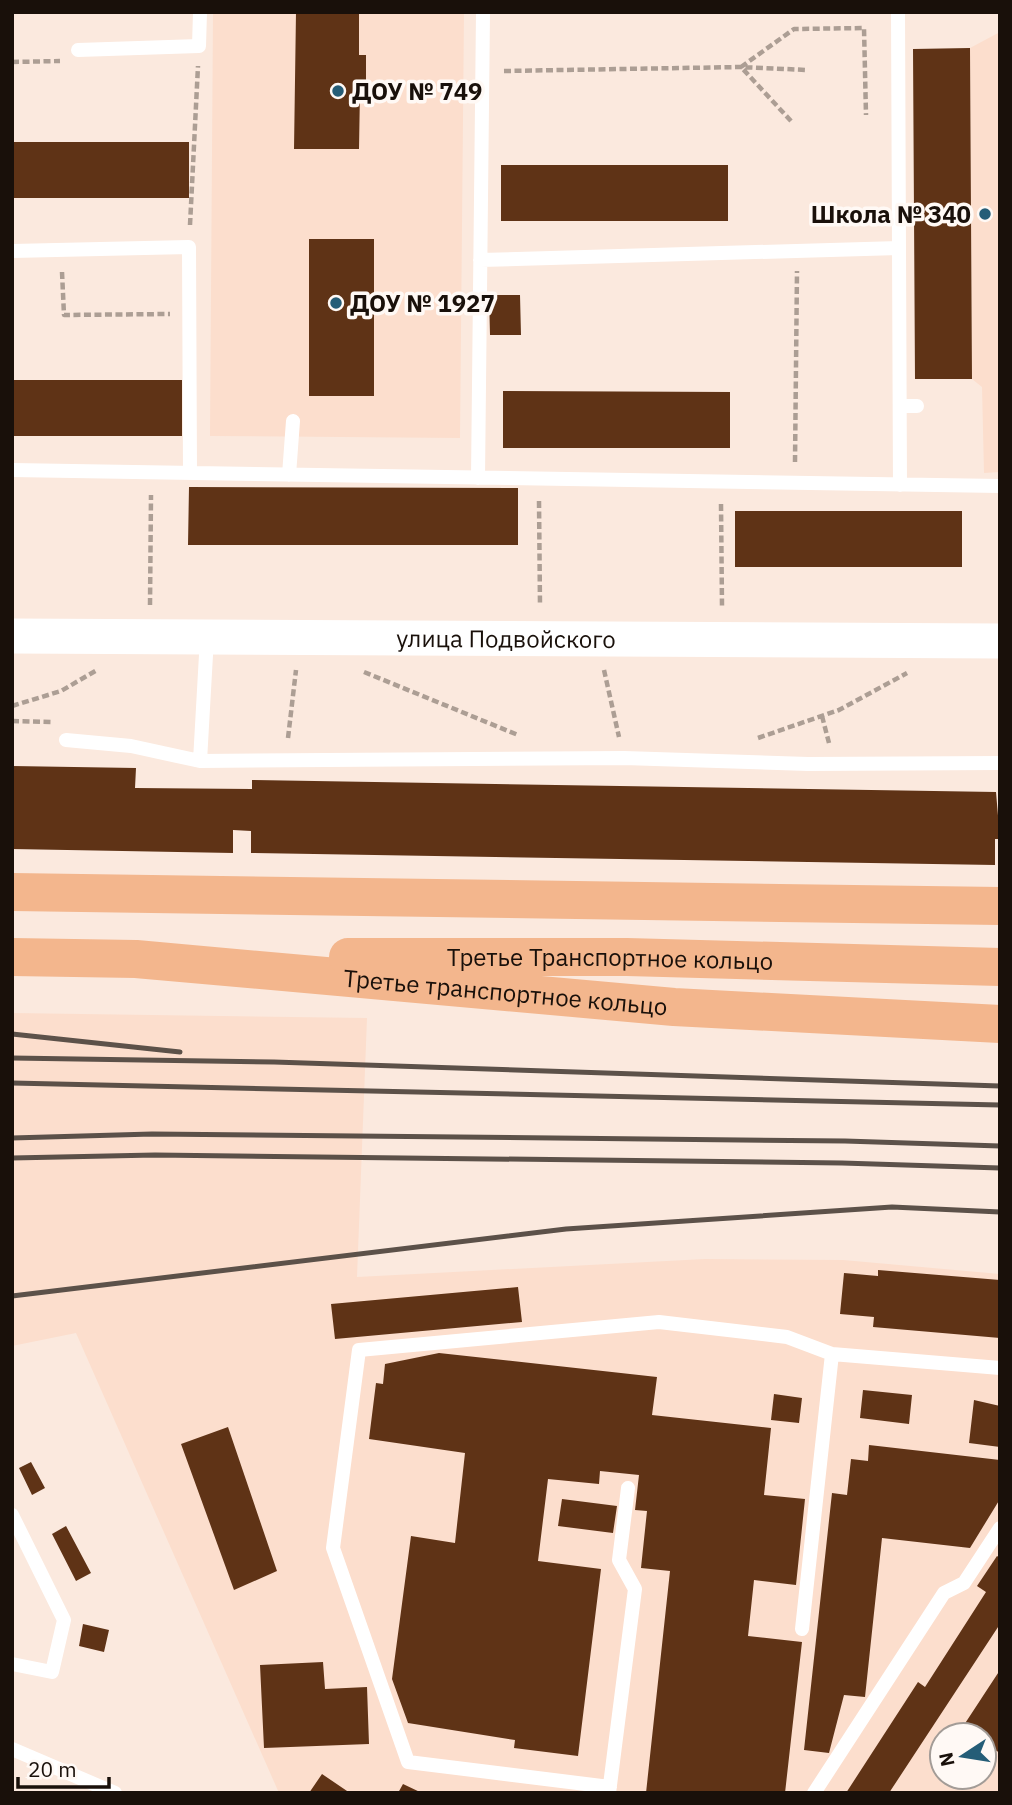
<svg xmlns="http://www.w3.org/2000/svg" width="1012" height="1805" font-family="'IBM Plex Sans',sans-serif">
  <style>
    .built { fill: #fcdecd; fill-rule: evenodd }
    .building { fill: #5f3316 }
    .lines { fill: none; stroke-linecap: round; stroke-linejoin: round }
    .path { stroke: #ac9e94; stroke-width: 4.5; stroke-dasharray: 7 3.5; stroke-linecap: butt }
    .service { stroke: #fff; stroke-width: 14 }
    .tertiary { stroke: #fff; stroke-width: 35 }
    .primary { stroke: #f3b68d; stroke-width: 38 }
    .rail { stroke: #5c5149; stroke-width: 5 }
    .poi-dot { fill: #255d77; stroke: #fff9f5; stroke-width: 2.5 }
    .labels { text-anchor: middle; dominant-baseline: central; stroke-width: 7; stroke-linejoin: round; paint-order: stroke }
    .poi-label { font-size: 24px; font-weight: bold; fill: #19100a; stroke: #fff9f5; text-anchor: start }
    .street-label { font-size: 24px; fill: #19100a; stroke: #fff9f5 }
  </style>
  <rect width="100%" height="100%" fill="#fbe9de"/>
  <path class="built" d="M213,12H464L460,438L210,436Z
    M1000,32V472L984,473L982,387L972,379L970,48Z
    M12,1013L367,1018L357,1277L705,1259L843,1260L1000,1274V1793H279L76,1333L12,1346ZM942,1735H984V1777H942Z"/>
  <path class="building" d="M296,12H359V55H366V89L360,90L359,149H294Z
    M970,48L972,379H915L913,49Z
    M12,142H189V198H12Z
    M501,165H728V221H501Z
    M309,239H374V396H309Z
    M489,295H520L521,335H490Z
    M12,380H182V436H12Z
    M503,391L730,392V448H503Z
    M189,487L518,488V545H188Z
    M735,511H962V567H735Z
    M12,766L136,768L135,788L252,789V780L996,792L1000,839H995V865L251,853V831L233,830V853L12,849Z
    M878,1270L1000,1280V1338L873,1327L874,1317L840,1314L844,1273L878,1276Z
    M518,1287L522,1322L335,1339L331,1304Z
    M439,1353L657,1377L652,1415L771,1428L764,1495L805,1499L796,1585L754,1580L748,1636L802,1642L785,1793H646L670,1571L641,1568L647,1511L635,1510L639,1475L600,1471L599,1484L548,1479L538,1561L601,1569L578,1756L514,1748L515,1740L408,1723L392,1679L411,1536L455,1543L465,1453L369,1439L376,1383L383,1384L385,1364Z
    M863,1390L912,1395L909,1424L860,1418Z
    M774,1394L802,1398L799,1423L771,1420Z
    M974,1400L1000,1406V1447L969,1443Z
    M228,1427L277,1571L234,1590L181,1444Z
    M869,1445L1000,1460V1499L970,1548L882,1538L865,1697L844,1695L829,1753L804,1750L832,1493L847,1495L851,1459L868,1461Z
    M31,1462L45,1488L32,1495L19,1468Z
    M562,1499L617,1506L613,1533L558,1526Z
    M66,1526L91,1573L76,1581L52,1534Z
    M997,1556L1000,1558V1624L889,1793H846L918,1682L925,1687L986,1592L977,1586Z
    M83,1624L109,1630L104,1652L79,1646Z
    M323,1662L325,1689L367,1687L369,1744L264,1748L260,1665Z
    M1000,1670V1753L984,1743V1735H972L962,1728Z
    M322,1774L350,1793H309Z
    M403,1784L422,1793H398Z"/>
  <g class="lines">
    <path class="path" d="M12,62L60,61
      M504,71L741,67L807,70
      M791,121L741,67L794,29L864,28L866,115
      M190,225L198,66
      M62,272L64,315L170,314
      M795,462L797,271
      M539,501L540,606
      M721,504L722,606
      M150,605L151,495
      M604,670L619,737
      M364,672L518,735
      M12,706L61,691L97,670
      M822,716L829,743
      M12,721L54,722
      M288,738L296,670
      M758,738L839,710L907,673"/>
    <path class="service" d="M898,12L900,485
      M78,50L199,46L200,12
      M12,251L189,247L190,473
      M480,260L899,248
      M900,406H917
      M12,470L1000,486
      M289,475L293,421
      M478,478L483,12
      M66,740L131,746L200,761L624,758L808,764L1000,763
      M200,761L207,637
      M12,1515L64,1620L52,1672L12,1664
      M802,1629L832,1354L1000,1368
      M12,1749L115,1793
      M610,1787L408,1762L333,1548L359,1350L659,1322L787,1337L832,1354
      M609,1793L635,1589L619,1560L628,1488
      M814,1793L944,1593L964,1583L1000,1528"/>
    <path class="tertiary" id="s1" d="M12,636L1000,641"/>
    <g class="primary">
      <path d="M12,892L1000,906"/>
      <path id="s2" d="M12,957L136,959L674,1007L1000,1024"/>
      <path id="s3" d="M348,957H627L1000,967"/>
    </g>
    <path class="rail" d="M12,1034L180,1052
      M12,1058L274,1062L1000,1086
      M12,1083L1000,1105
      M12,1138L152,1134L845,1141L1000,1146
      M12,1158L155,1155L842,1163L1000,1168
      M12,1296L566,1229L892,1207L1000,1212"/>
  </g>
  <g class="poi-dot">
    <circle cx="338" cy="91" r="7"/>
    <circle cx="985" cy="214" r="7"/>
    <circle cx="336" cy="303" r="7"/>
  </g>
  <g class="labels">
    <g class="poi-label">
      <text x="352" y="91">ДОУ № 749</text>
      <text x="971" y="214" text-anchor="end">Школа № 340</text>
      <text x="350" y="303">ДОУ № 1927</text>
    </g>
    <g class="street-label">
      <text stroke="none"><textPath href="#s1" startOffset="494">улица Подвойского</textPath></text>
      <text stroke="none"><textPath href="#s3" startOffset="262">Третье Транспортное кольцо</textPath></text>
      <text stroke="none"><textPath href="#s2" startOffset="495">Третье транспортное кольцо</textPath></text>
    </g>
  </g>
  <rect width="1012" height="1805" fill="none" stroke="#19100a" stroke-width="28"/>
  <g transform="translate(963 1756) rotate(258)"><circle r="33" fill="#fff9f5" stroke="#a39c97" stroke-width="2"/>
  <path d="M0-5L12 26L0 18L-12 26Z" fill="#255d77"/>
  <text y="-10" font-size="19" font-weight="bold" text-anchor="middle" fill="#19100a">N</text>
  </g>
  <path d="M18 1777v10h91v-10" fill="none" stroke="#19100a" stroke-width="3.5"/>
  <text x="28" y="1777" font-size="21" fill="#19100a" stroke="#fff9f5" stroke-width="5" paint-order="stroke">20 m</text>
</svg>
